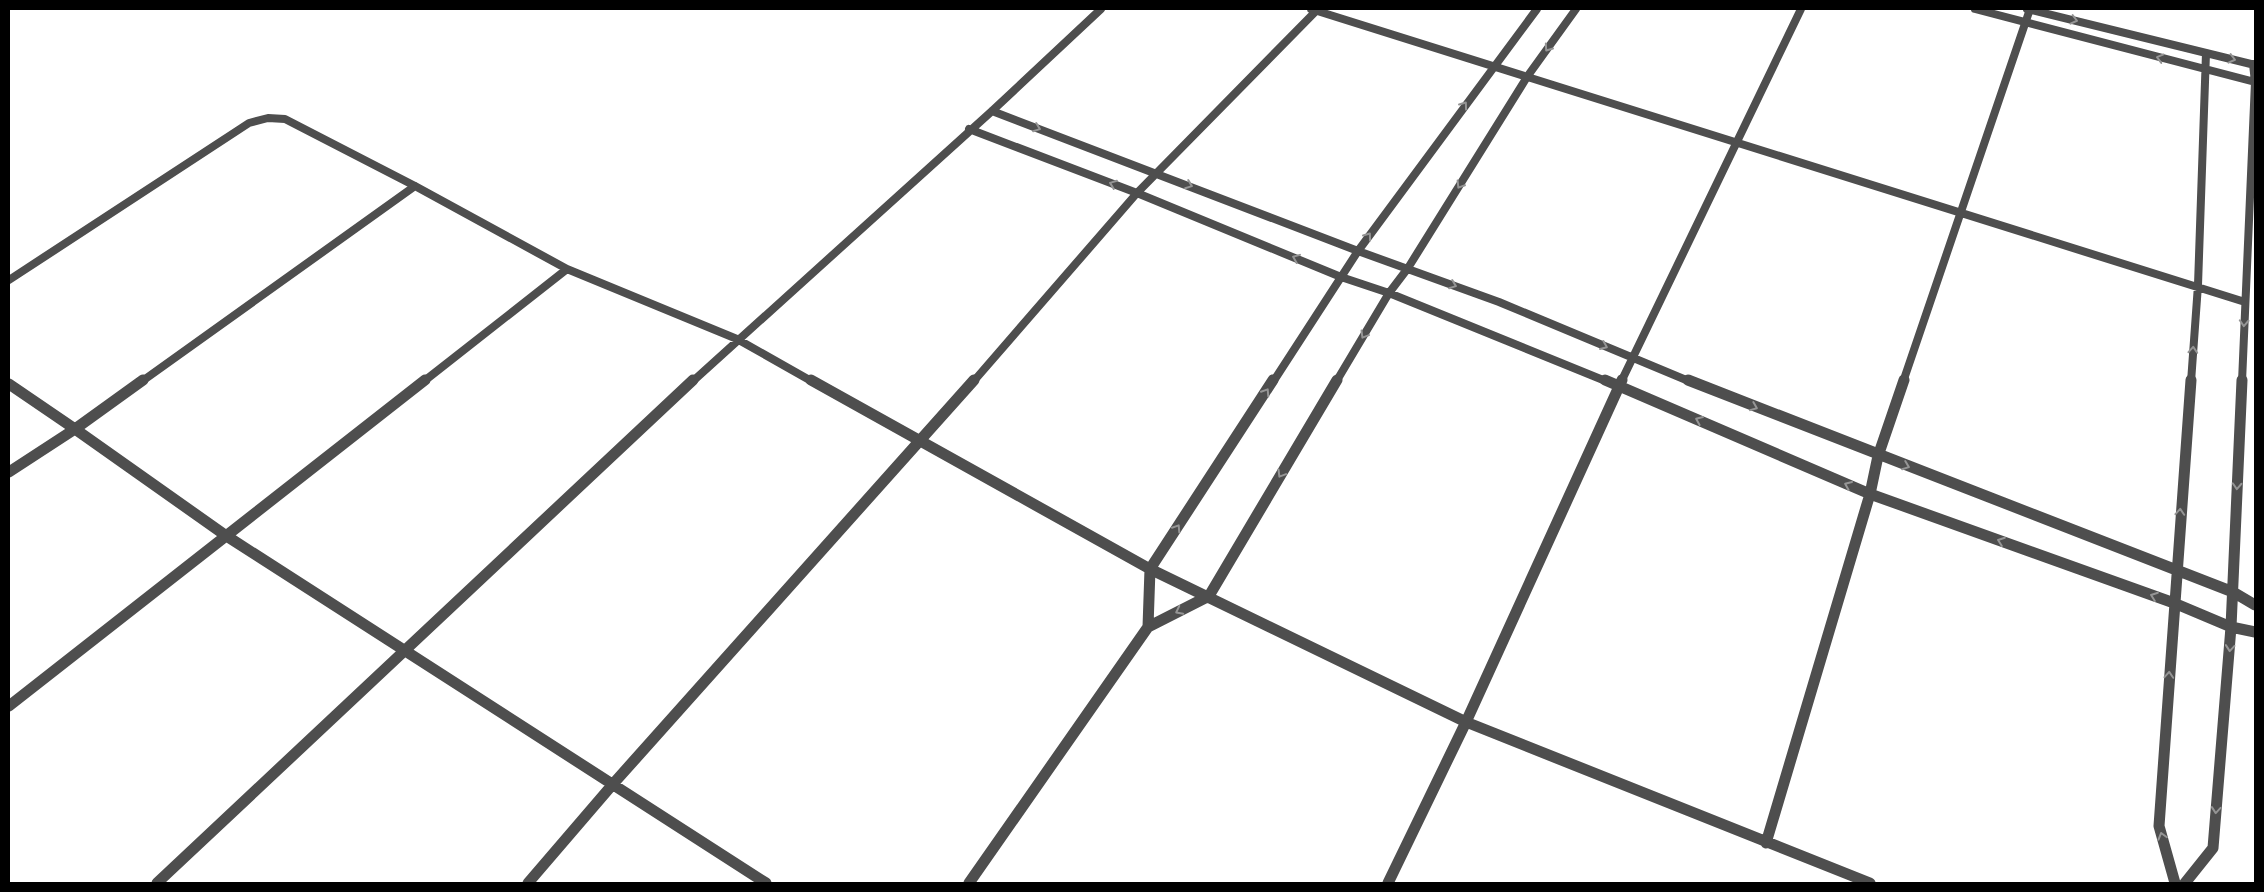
<svg xmlns="http://www.w3.org/2000/svg" width="2264" height="892" font-family="Raleway,sans-serif">
  <style>
    .lines { fill: none; stroke-linecap: round; stroke-linejoin: round }
    .minor-far1 { stroke: #4e4e4e; stroke-width: 8 }
    .minor { stroke: #4e4e4e; stroke-width: 11 }
    .oneway { stroke: #959595 }
  </style>
  <rect width="100%" height="100%" fill="#fff"/>
  <g class="lines">
    <path class="minor-far1" d="M1311,9L2245,302
      M1975,9L2255,82
      M2027,9L2255,65
      M992,111L1358,251L1499,302L1691,382
      M969,129L1137,193L1341,277L1389,293L1608,382
      M9,280L249,123L268,118L285,119L415,186L567,269L737,339L813,382
      M141,382L415,186
      M423,382L567,269
      M692,382L992,111L1101,9
      M973,382L1137,193L1318,9
      M1273,382L1358,251L1537,9
      M1336,382L1389,293L1408,268L1527,77L1576,9
      M1621,382L1801,9
      M1903,382L2030,9
      M2191,382L2198,285L2206,53
      M2242,382L2255,82L2253,64"/>
    <path class="minor" d="M811,380L1150,569L1466,722L1870,883
      M1605,380L1870,494L2174,603L2231,627L2255,632
      M1688,380L2233,592L2255,605
      M9,384L75,429L143,380
      M9,472L75,429L225,535L766,883
      M1148,627L1150,569L1273,380
      M9,706L425,380
      M1766,843L1870,494L1878,456L1904,380
      M157,883L693,380
      M528,883L613,784L974,380
      M969,883L1148,627L1209,596L1337,380
      M1388,883L1466,722L1622,380
      M2175,883L2159,826L2191,380
      M2185,883L2213,848L2231,627L2242,380"/>
  </g>
  <defs><path id="oneway-chevron" d="M-2-3.5L2.5 0L-2 3.5" fill="none" stroke-width="1.6" stroke-linecap="round" stroke-linejoin="round" transform="scale(1.25)"/></defs>
  <g class="oneway">
    <use href="#oneway-chevron" transform="translate(2074 20) rotate(14)"/>
    <use href="#oneway-chevron" transform="translate(1548 48) rotate(125)"/>
    <use href="#oneway-chevron" transform="translate(2160 58) rotate(-165)"/>
    <use href="#oneway-chevron" transform="translate(2232 59) rotate(14)"/>
    <use href="#oneway-chevron" transform="translate(1464 105) rotate(-54)"/>
    <use href="#oneway-chevron" transform="translate(1037 128) rotate(21)"/>
    <use href="#oneway-chevron" transform="translate(1113 184) rotate(-159)"/>
    <use href="#oneway-chevron" transform="translate(1189 185) rotate(21)"/>
    <use href="#oneway-chevron" transform="translate(1460 185) rotate(122)"/>
    <use href="#oneway-chevron" transform="translate(1368 236) rotate(-54)"/>
    <use href="#oneway-chevron" transform="translate(1296 258) rotate(-158)"/>
    <use href="#oneway-chevron" transform="translate(1453 285) rotate(21)"/>
    <use href="#oneway-chevron" transform="translate(2244 323) rotate(93)"/>
    <use href="#oneway-chevron" transform="translate(1364 335) rotate(121)"/>
    <use href="#oneway-chevron" transform="translate(1604 346) rotate(23)"/>
    <use href="#oneway-chevron" transform="translate(2193 350) rotate(-86)"/>
    <use href="#oneway-chevron" transform="translate(1266 392) rotate(-57)"/>
    <use href="#oneway-chevron" transform="translate(1754 407) rotate(22)"/>
    <use href="#oneway-chevron" transform="translate(1699 420) rotate(-157)"/>
    <use href="#oneway-chevron" transform="translate(1906 466) rotate(21)"/>
    <use href="#oneway-chevron" transform="translate(1281 474) rotate(121)"/>
    <use href="#oneway-chevron" transform="translate(1848 485) rotate(-157)"/>
    <use href="#oneway-chevron" transform="translate(2237 486) rotate(93)"/>
    <use href="#oneway-chevron" transform="translate(2180 512) rotate(-86)"/>
    <use href="#oneway-chevron" transform="translate(1177 528) rotate(-57)"/>
    <use href="#oneway-chevron" transform="translate(2001 541) rotate(-160)"/>
    <use href="#oneway-chevron" transform="translate(2154 596) rotate(-160)"/>
    <use href="#oneway-chevron" transform="translate(1179 611) rotate(153)"/>
    <use href="#oneway-chevron" transform="translate(2230 648) rotate(95)"/>
    <use href="#oneway-chevron" transform="translate(2169 675) rotate(-86)"/>
    <use href="#oneway-chevron" transform="translate(2216 810) rotate(95)"/>
    <use href="#oneway-chevron" transform="translate(2162 836) rotate(-106)"/>
  </g>
  <rect width="2264" height="892" fill="none" stroke="#000000" stroke-width="20"/>
</svg>
